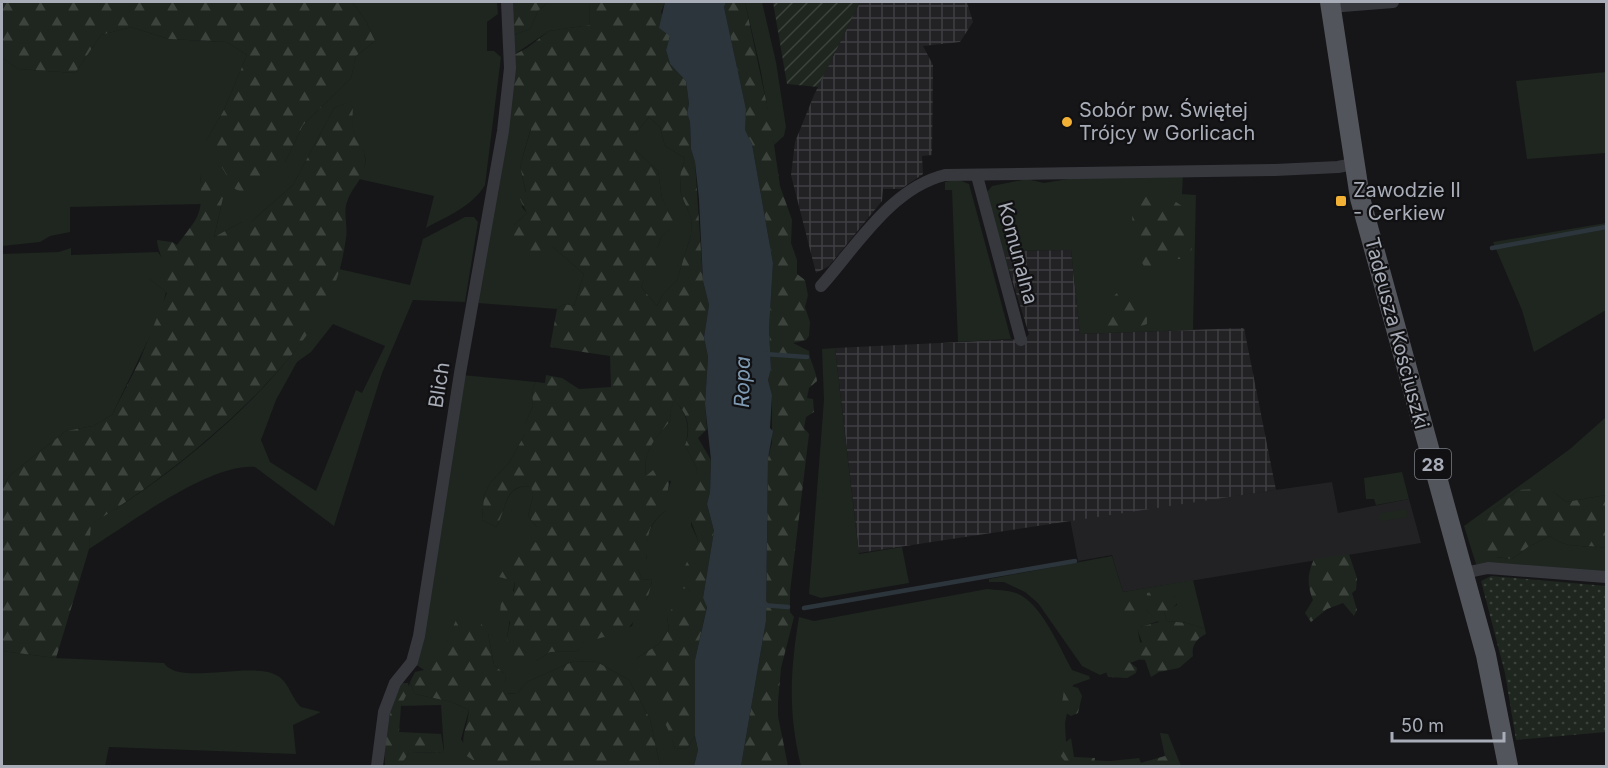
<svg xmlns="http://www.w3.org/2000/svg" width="1608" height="768" font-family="Inter,sans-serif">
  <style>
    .built { fill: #222225 }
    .industrial { fill: url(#industrial-grid) }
    .grass { fill: #1e261f; fill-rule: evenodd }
    .forest { fill: url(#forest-firs); fill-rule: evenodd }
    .park { fill: url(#park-dots) }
    .garden { fill: url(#garden-furrows) }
    .water { fill: #2c353c }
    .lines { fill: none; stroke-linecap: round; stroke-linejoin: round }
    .stream { stroke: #2c353c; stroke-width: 4.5 }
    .street { stroke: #37383d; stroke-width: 12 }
    .primary { stroke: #53555c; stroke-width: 20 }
    .poi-dot { fill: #f2b134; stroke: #111113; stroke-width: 2 }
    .labels { text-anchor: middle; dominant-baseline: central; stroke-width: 4.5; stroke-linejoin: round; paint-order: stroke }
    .shield { fill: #111113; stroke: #7b7e86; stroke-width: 1.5 }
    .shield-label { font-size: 18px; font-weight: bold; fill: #a8adb8 }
    .poi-label { font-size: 20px; fill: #a8adb8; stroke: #111113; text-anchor: start }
    .street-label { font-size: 20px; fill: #a8adb8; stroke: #111113 }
    .water-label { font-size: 21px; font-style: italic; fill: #7f9bb3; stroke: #111113 }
  </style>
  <defs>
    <pattern id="industrial-grid" width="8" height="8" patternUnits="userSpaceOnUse" patternTransform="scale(1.5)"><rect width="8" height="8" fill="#222225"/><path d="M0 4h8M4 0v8" fill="none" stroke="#3f3f43"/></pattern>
    <pattern id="forest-firs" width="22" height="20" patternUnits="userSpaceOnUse" patternTransform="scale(1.5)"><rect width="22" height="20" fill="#1e261f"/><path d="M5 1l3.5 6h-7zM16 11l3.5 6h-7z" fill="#3c433d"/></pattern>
    <pattern id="park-dots" width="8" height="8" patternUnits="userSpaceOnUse" patternTransform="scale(1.5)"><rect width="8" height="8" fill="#1e261f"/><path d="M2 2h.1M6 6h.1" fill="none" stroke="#3c433d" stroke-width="1.8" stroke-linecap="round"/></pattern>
    <pattern id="garden-furrows" width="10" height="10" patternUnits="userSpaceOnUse" patternTransform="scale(1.5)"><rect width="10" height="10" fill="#1e261f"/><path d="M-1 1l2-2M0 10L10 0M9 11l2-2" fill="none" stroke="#3c433d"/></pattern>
  </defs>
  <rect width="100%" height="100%" fill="#161618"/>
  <path class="built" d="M1332,482L1338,513L1409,499L1421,543L1123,592L1112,555L1078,561L1070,519Z"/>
  <path class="industrial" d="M860,2H967L973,22L960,42L923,46L933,65L932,155L922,156L923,174L901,189H883L882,201L829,266L816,273L791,175L795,142L814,95Z
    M1071,250L1080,334L1244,328L1276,490L859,553L835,348L1025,339L1029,334L1003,251Z"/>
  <path class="grass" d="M352,2H497L498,14L487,22V51H494L501,57L485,185C472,207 447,216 426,228L434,196L359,179C374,153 359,150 353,130C351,121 353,109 352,101L334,108L293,185L251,222H242L214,237L223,198L200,174L203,204L70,207V232L50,236L40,242L2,246V58L19,69L75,73L101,35L131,27L169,39L227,42L247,55L224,110L206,141L285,162L303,125L351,78L356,56L375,41L366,21Z
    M548,2H589L590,25L549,31L512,56L511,36L530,29L538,11Z
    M745,2H762L776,62L786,127L784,136L774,145L760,67Z
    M1606,72V153L1527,159L1516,81Z
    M649,117L660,127L665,146L685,158L680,176L681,194L692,220L691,235L677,280L663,294L657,306L641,287L662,236L676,224L662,199L658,171L635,150V134Z
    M506,128H531L520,166L526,193L522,207L527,213L514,225L553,247L584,274L574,306L564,304L557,309L478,303Z
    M1183,175L1182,194L1196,195L1193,330L1080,334L1071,250L1004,251L1010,272L1007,271L987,192L992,186L1027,179L1044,183L1068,179Z
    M957,179L969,184L1011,339L958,342L952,190H945V182Z
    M465,217H474L478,222L465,302L413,300L382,373L334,526L255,467C210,463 129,524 89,549L90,524C173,478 315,362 339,269L410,285L423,239ZM333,324L385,346L362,393L356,390L316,491L270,462L261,440L276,400L297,362L311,352Z
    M1606,223V310L1534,352L1522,310L1493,242Z
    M71,248V255L158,252L164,261L163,271L150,279L166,292L161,313L112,415L93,426L66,431L10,475L2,489V254L59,252Z
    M835,348L859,554L902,547L909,583L821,598L809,594L824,400L822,349Z
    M462,375L536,382L532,390L533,406L525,424V434L509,463L490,483L484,496L482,520L496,527C508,508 502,485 532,486L533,496L528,516L537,527V541C510,563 513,606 507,638L536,661L550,652L578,651L581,643L632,626C638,605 649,606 652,579L642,580L638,569L647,558C646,537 649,524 665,511V499L671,481L646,476C642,452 655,438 671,420L670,412L674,400C687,413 691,428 685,445L697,469L691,525L698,540L683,587L689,589L693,602L667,616L669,629L659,644L637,658L671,735L675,749L687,748L695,736L698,750L694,766H660L650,719L629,680L597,662L574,661L527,682L518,693L506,694L505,674L494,665L488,633L460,612L443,651L424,670L415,664Z
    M1606,417V495L1566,502L1555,493L1519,490L1487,515L1496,557L1512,559L1528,547L1550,536C1567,550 1586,544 1606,548V575L1476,564L1464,526L1570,449Z
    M1402,472L1409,499L1376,505L1374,499H1366L1364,478Z
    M1406,509L1408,517L1382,521L1378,519L1381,513Z
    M1112,556L1123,592L1193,580L1205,629L1187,623L1167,621L1164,612L1177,605L1176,596L1146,610L1159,621L1140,627L1138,631L1143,658L1100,675L1082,666L1038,603L1025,592L1004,582H989V579Z
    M987,589C996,590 1007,590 1016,593C1040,601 1060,648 1072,670L1089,676L1090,679L1073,685L1065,723L1067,759L1110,761L1139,758L1141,763L1137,766H801C788,712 790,672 799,617L814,621Z
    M2,651L56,658L164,663C178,686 250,661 276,675C289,681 291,698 301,707L321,712L293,725L296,754L109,747L105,766H2Z
    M410,682L415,694L452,702L469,710L461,739L474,760H487V766H400L409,753L444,752L441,705L401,706Z"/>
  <path class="forest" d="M2,2H352L366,21L375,41L356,56L351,78L303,125L285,162L251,196L235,189L206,141L224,110L247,55L227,42L169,39L131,27L101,35L75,73L19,69L2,58Z
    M510,2H548L538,11L530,29L511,36Z
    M589,2H665L661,12L670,36L666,50L670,64L686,81L689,104L687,113L690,122L691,149L695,162L703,281L709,305L704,337L708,357L705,404L707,429L698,438L711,460L710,492L707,504L714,531L703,598L707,606L695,660V736L687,748L675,749C667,717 642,691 637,658L659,644L669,629L667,616L676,603L692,602L689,589L680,588L677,582L698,540L688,513L697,469L685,445C692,429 687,411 674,401L670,412L671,420C656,438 642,451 646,476L658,466L668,468C672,484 665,495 665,511C641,530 651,542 645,568L638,569L642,580L652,579C649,604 634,625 615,641L604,637L582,643L578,651L550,652L536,661L521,666L508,655L507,638L510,622L500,614L501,601L514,591L515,581L499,577L498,560L528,548L537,541V527L528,516L533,496L531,486C502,485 508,508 496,527L482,520L484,496L490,483L509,463L525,434V424L533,406L532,390L536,382L545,383L546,375L562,378L579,389L611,387L610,356L550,347L557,309L564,304L574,306L584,274L553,247L549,253C531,256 519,251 511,235L514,225L527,213L520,199L526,192L520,166L531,129L506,128L512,56L527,48L549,31L590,25ZM649,117L660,127L665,146L685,158L680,176L681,194L692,220L691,235L677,280L663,294L657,306L641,287L644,280L658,284L666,273L664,254L657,248L662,236L677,224L662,199L658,171L635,150V134Z
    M726,2H745L771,124L780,186L792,220L791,243L797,260V274L805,280L808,295L805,307L810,322L809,336L806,340L793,343L809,351C810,363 816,369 817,381L809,388L807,398L813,399L814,412L806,417L804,428L809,434L790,592V612L794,617L781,668L778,702V716L788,766H741L766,621L768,458L772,443V395L768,380L771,369L769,329L773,263L752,144L744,130L746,109L724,7Z
    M353,100C353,109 352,119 353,128C356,145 369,146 364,170C361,181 350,190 347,202C343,212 348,226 346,238C344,253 340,272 334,286C304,369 166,481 91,524L89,549L56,658L2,651V489L10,475L66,431L93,426L112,415L139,362L167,293L150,279L154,273L163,270C164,259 158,252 157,240L172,242L177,245C201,214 203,214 200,174L216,177L223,198L214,237L242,222H251L293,185L334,108Z
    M1161,192L1182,206L1181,219C1192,231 1197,244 1187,259H1158V274L1148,272C1132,251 1132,225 1132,200Z
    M1133,288L1139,290V299L1134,308L1147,313V324L1131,330L1090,326L1087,320L1112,307L1109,301L1117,293Z
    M1536,489L1555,493L1566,502L1606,495V548C1586,544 1567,550 1550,536L1528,547L1512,559L1496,557L1489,561L1475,556L1474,544L1487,532V515L1519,490Z
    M1349,554L1357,578L1356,590L1352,593L1357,610L1354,616L1343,603L1327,609L1311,622L1305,613L1313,600C1307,585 1307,575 1314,559Z
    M1157,591L1165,600L1176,596L1182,598L1171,610L1164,612L1167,621L1187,623L1205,629L1206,634C1197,638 1191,646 1193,656L1179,668L1159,672L1151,677L1145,660L1134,659L1129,653L1134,645L1142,642L1138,631L1139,627L1159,622L1146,610L1147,593Z
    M1134,597L1138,601L1137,611L1132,614L1126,612L1117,617L1114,608Z
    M460,611H472L488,633L494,665L505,674L507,694L518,693L527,682L574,661L597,662L629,680L650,719L660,766H487V760H473L465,755C460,735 467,730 469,710L452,702L415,694L410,682L415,672L424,670V662L431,652L443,650Z
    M1118,659L1129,662L1137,668L1136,673L1127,678L1108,677L1105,669L1109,663Z
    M401,683H408L409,689L401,706L399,732L441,734L444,752L409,753L400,766H385C383,738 389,710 401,683Z
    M1071,686L1078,688L1082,696L1078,713L1071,716L1061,710L1064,690Z
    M1160,733L1168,734L1181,766H1137V764L1165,756Z
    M1071,738L1074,757L1095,758L1094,764H1067L1060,755L1061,746Z"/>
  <path class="park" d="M1491,576L1606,586V732L1516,740L1505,673L1481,581Z"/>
  <path class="garden" d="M773,2H860L818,87L787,84Z"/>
  <path class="water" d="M665,2H726L724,7L746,109L745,130L752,144L773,263L769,329L771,369L768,380L772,395L770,428L773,431L768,458L766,621L741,766H694L698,750L695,736V660L707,607L703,598L714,531L707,504L710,492L711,460L705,404L708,357L704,337L709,305L703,281L699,199L695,162L691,149L690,122L687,113L689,104L686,81L670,64L666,50L670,36L659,28Z"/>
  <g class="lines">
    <path class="stream" d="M1492,248L1606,227
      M765,354L807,357
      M761,605L788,607
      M804,608L1075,561"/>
    <path class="street" d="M1330,7L1393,2
      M977,176L1021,340
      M821,286C856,247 891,188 945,175L1275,170L1338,167L1353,164
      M1464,573L1488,568L1606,577
      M377,766L384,712L395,683L412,662L419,636L460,373L503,131L510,68L507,2"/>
    <path class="primary" d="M1330,2L1360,198L1486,655L1508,766"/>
  </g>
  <g class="poi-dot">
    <circle cx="1067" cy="122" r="6"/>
    <rect x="1335" y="195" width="12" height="12" rx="3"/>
  </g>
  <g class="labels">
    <rect class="shield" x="1415" y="449" width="36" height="30" rx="4.5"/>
    <g class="shield-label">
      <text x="1433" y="464">28</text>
    </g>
    <g class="poi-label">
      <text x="1079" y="110">Sobór pw. Świętej<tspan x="1079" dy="23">Trójcy w Gorlicach</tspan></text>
      <text x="1353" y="190">Zawodzie II<tspan x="1353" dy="23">- Cerkiew</tspan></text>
    </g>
    <g class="street-label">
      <text transform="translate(1018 253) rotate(75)">Komunalna</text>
      <text transform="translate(1397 333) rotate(75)">Tadeusza Kościuszki</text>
      <text transform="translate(439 385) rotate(-81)">Blich</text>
    </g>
    <g class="water-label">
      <text transform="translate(742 382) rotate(-89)">Ropa</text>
    </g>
  </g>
  <rect width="1608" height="768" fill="none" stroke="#a8adb8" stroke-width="6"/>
  <path d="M1392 732v9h112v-9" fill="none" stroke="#a8adb8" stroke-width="3"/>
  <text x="1401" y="732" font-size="18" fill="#a8adb8" stroke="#111113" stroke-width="4.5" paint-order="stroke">50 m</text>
</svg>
